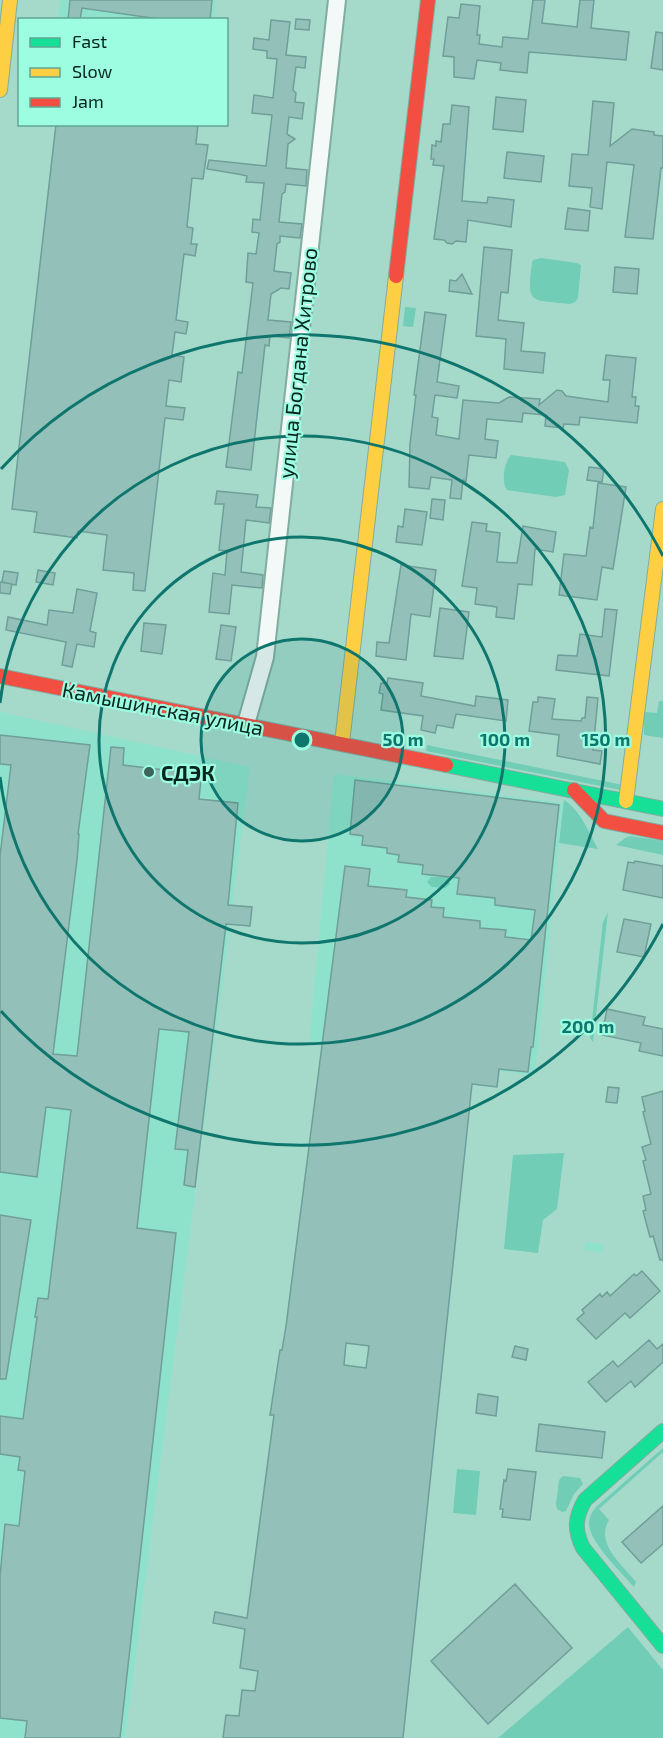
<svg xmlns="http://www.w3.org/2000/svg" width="663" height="1738" font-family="'Exo 2',sans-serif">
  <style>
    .built { fill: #8ee2cb }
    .green { fill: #71cdb6 }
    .building { fill: #93c0b8; stroke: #6f9f98; stroke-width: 1.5; fill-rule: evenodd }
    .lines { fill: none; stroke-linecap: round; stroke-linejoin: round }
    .street-casing { stroke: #81aca0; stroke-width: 20 }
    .fast-casing { stroke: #81aca0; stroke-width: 16 }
    .slow-casing { stroke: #81aca0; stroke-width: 16 }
    .jam-casing { stroke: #81aca0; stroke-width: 16 }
    .street { stroke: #f2f9f7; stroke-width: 16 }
    .fast { stroke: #16e098; stroke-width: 14 }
    .slow { stroke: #ffcf43; stroke-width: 14 }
    .jam { stroke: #f24e42; stroke-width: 14 }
    .ring { fill: none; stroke: #0f766e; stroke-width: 3 }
    .poi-dot { fill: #3d645b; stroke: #9cfde1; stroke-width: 2 }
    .labels { text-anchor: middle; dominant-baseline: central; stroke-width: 4.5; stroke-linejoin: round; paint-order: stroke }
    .street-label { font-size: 21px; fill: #05251e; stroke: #9cfde1 }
    .poi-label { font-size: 21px; font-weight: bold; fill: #05251e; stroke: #9cfde1; text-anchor: start }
    .centre { fill: #0f766e; stroke: #9cfde1; stroke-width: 3 }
    .ring-label { font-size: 18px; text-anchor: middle; font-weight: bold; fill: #0f766e; stroke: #9cfde1; stroke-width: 4.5; stroke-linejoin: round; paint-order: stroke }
  </style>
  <rect width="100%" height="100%" fill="#a5dacb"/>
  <path class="built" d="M60,0H216L214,19L58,20Z
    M0,712L250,767L125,1738H0Z
    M334,774L563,803L535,1076L309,1044Z
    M586,1242L604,1245L602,1253L584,1250Z"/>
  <path class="green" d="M541,258L577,263L581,265L578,298L575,302L570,304C531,299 526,306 532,263L533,260Z
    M405,307L416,308L413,327L403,326Z
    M511,455L565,462L569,470L565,495L556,497L507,490C501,483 504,462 511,455Z
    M659,701H663V738L644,735V712L657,713Z
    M427,745L623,785L620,790L426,751Z
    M564,800C580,810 589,832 598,849L559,843Z
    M630,836L663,841V855L616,845L625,838Z
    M431,877H448L450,884L445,888L432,887L427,882Z
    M608,912L593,1042L590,1038L603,922Z
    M564,1153L557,1209L543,1220L538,1253L504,1249L513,1155Z
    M663,1448V1452L599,1509L609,1520C595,1544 622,1564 636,1582L634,1587C622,1573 590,1543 589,1524C589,1517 592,1512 596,1507Z
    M457,1469L480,1471L476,1515L453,1513Z
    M563,1476L580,1478L583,1484L574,1494L566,1511L562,1512L557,1509L556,1504L559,1480Z
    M628,1627L663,1670V1738H498Z"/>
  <path class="building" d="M70,0H212L210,20H166L82,8L80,20H68Z
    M533,0H545L542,23L577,27L580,0H594L591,28L629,32L626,60L529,52L527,73L500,70L501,63L477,60L474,79L454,77V57L443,56L448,17L459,18L461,4L480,6L477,35H480L479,44L502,47L503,37L528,39Z
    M296,19L310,20L309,30L295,29Z
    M271,20L290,22L286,55L306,57L305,68L296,67L293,90L296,93L295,102L304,103L302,119L289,117L287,134L295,139L288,144L286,168L307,170L306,186L286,184L285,192L282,194L279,222L302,224L300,238L280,236V242L277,244L274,271L291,273L289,289L281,288L271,294L268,320L291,322L289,338L270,336L269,346L265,345L251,470L226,467L238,372L242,373L253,283L246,282L248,253L256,254L259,233L252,232L253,219L260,220L264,183L246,182L247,176L238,174L207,169L209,160L266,166L272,115L252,113L254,95L273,98L277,59L267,58V51L253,49L254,38L269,40Z
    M656,32L663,33V70L651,68Z
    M496,97L526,100L523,132L493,129Z
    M593,101L614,103L610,146L632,129L654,132V135L663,136V168H661L653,239L625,237L634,165L607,162L602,209L590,207L592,188L569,186L572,154L588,155Z
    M452,105L469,107L462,201L487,203L488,197L514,200L511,227L468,220L466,242L456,241L452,244L447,243L444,240L434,239L444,166L433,165L434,159H431L432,145L436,146V141L441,142L443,124H450Z
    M56,124H198L196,144L208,145L203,179L192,178L187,227L193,228L191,244H197L195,256L184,254L176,320L188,322L186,334L175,332L172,355L184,357L181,382L169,380L166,406L185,408L183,420L165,418L145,591L133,590L134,573L103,570L107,535L78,531L77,538L34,532L37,512L12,509Z
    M507,152L544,156L541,182L504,178Z
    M568,208L590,211L588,231L565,229Z
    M484,247L512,250L508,293L501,292L498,320L524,323L521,351L545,353L543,373L504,369L506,339L476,336Z
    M615,267L639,269L637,294L613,292Z
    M462,274L472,294L449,291L450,280L456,281Z
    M425,312L446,315L437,382L459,386L457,398L435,395L432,417L438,418L436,435L459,439L463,400L499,403L509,397L540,399L539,405L557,390L562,391L566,396L608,402L610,380H603L606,355L636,358L632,397H636L635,406H639L637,423L580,417L579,425L564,424L563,428L545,426L546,415L523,413L522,422L487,419L485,439L498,441L496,458L469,455L466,481L463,480L461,499L450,498L452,480L431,477L429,489L409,487L410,444L416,395H414Z
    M589,467L604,469L602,482L587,480Z
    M598,483L626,487L613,569L602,567L597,600L559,595L564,554L586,556L590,527L593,528Z
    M217,491L258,495L256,507L271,508L269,523L246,520L241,572L263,575L262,588L232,585L229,614L209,612L213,573L225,575L227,551L219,550L224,504H215Z
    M432,499L445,500L443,520L430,518Z
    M405,509L427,512L422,545L396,542L398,526L403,527Z
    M472,522L487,524L486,531L500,533L497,562L517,563L523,526L556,532L553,552L535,549L532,585L518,584L514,619L496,617L497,607L475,604L477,588L462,586Z
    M401,565L436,570L430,617L411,614L406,660L376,656L377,642L389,643Z
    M38,570L55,573L53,585L36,582Z
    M4,571L18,573L16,585L2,582Z
    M0,582L12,584L10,594L0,593Z
    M77,589L97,593L90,631L96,633L94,647L77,644L72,667L62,665L66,642L6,630L8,617L47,625L49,610L73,613Z
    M440,608L469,612L463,659L434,656Z
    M605,609L617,610L609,676L556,670L558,655L577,656L580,634L602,637Z
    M144,623L166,625L162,654L141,651Z
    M221,625L236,627L231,661L216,659Z
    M388,678L423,683L421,696L475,706L476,696L508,700L506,721L456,714L453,728L437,725L435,733L421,730L423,716L381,710L383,694L379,693L381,683L387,684Z
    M538,697L555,699L552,719L581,721L582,718H585L587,697L598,698L593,750L602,751L600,764L557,756L559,735L529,731L533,702H538Z
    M0,735L90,745L78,834H79L77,860L53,1054L77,1056L111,747L124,748L123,765L173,771V767L202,770L199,799L238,803L228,905L252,907L250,926L226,924L195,1187L184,1185L188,1150L175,1149L189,1032L159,1029L137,1228L176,1233L120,1738H25L27,1721L0,1718V1576L5,1524L19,1526L25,1471L18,1470L20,1457L0,1454V1416L23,1419L37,1317H35L38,1298L48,1299L71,1110L46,1107L37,1177L0,1172V856L11,765L0,764Z
    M355,780L559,805L533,1047H531L528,1072L499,1069L497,1087L472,1084L403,1738H223L226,1715L239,1716L242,1690L255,1691L258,1671L240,1668L245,1629L213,1623L215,1612L247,1618L274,1415H270L280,1350H282L286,1326L345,866L370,869L368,886L407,890L406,897L432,900L431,907L444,908L443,917L480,921V928L506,930L505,937L531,940L535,910L495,905V898L457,894L459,878L422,874L423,865L398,862L399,855L387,853V848L362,845L363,836L350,834ZM346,1343L369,1346L366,1368L344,1365Z
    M635,861L663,866V898L623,890L628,862L634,863Z
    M624,919L651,924L644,957L617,952Z
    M607,1009L645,1017L643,1025L663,1029V1056L639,1051L641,1043L602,1035Z
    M608,1087L619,1088L617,1103L606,1102Z
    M663,1091V1260H660L653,1236L650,1237L643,1211L646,1210L643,1196L651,1194L643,1161L646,1160L642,1147L651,1144L643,1112L645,1111L642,1097Z
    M0,1215L31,1220L6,1379H0Z
    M642,1271L660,1291L630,1318L625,1313L596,1339L577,1319L584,1313L582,1310L600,1294L602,1297L607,1292L610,1296L634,1274L636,1276Z
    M649,1340L657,1349L663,1344V1362L635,1387L631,1381L606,1402L588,1382L613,1361L618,1367Z
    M515,1346L528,1349L526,1360L512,1357Z
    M478,1394L498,1397L496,1416L476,1413Z
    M539,1424L605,1432L602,1458L536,1451Z
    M508,1469L536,1472L530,1520L502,1517L503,1509H500L504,1480L506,1481Z
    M663,1506V1544L641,1563L622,1542Z
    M515,1584L572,1648L488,1724L431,1661Z"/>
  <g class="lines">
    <defs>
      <path id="street" d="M246,724L265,657L337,0"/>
      <path id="fast" d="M446,765L663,809
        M663,1431L585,1500C575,1517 574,1530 583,1548L663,1646"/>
      <path id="slow" d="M0,90L10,0
        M342,743L396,276
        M626,801L663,509"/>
      <path id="jam" d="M396,276L428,0
        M0,676L446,765
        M574,790L604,821L663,833"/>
    </defs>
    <use href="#street" class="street-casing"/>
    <use href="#fast" class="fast-casing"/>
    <use href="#slow" class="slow-casing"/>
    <use href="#jam" class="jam-casing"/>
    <use href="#street" class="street"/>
    <use href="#fast" class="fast"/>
    <use href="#slow" class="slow"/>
    <use href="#jam" class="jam"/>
  </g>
  <circle cx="302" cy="740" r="101" fill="#0f766e" fill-opacity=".12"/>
  <g class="ring">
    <circle cx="302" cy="740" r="101"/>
    <circle cx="302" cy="740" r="203"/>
    <path d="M0 703A304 304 0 1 1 0 777"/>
    <path d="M663 924A405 405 0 0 1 1 1011M1 469A405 405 0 0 1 663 556"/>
  </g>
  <circle class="poi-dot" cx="149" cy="772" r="6"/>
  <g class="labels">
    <g class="street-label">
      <text transform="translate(297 363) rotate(-84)">улица Богдана Хитрово</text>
      <text transform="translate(163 708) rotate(11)">Камышинская улица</text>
    </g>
    <g class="poi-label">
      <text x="161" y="772">СДЭК</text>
    </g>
  </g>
  <circle cx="302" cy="740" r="9" class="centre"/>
  <g class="ring-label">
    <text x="403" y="746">50 m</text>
    <text x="505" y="746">100 m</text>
    <text x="606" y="746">150 m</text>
    <text x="588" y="1033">200 m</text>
  </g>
  <rect x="18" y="18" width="210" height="108" fill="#9cfde1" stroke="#60a793" stroke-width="1.5"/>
  <rect x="30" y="38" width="30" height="9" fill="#16e098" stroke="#60a793" stroke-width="1.5"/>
  <text x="72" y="48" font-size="18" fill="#05251e">Fast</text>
  <rect x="30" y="68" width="30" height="9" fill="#ffcf43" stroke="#60a793" stroke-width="1.5"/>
  <text x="72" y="78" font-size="18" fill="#05251e">Slow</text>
  <rect x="30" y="98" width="30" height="9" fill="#f24e42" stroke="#60a793" stroke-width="1.5"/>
  <text x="72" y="108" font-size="18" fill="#05251e">Jam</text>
</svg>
